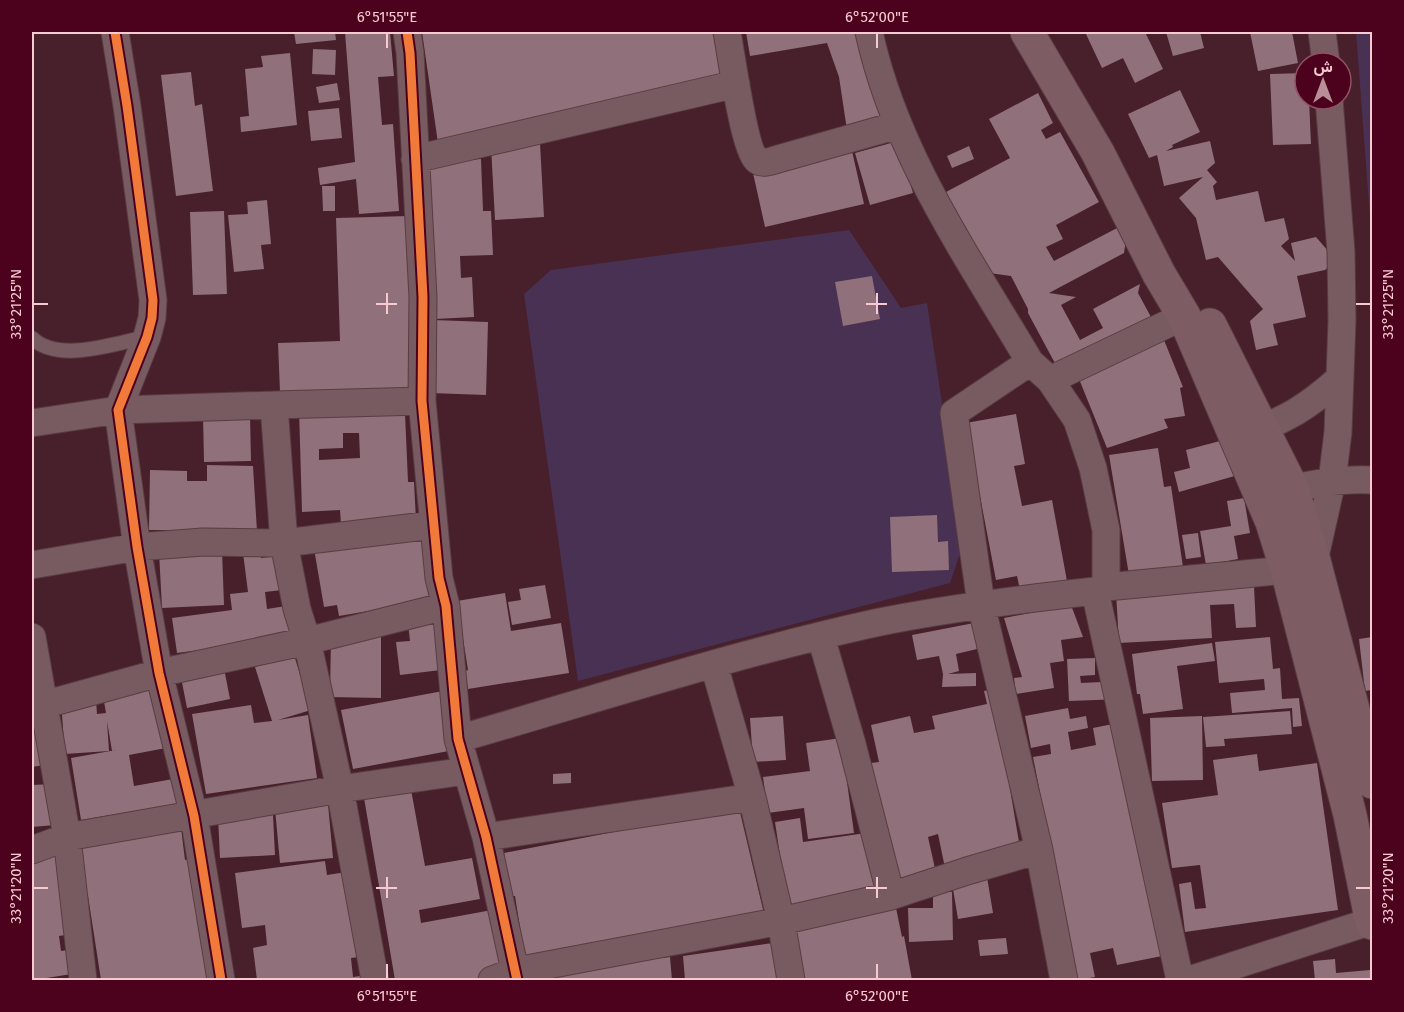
<svg xmlns="http://www.w3.org/2000/svg" width="1404" height="1012" font-family="'Fira Sans',Vazirmatn,sans-serif">
  <style>
    .green { fill: #483152 }
    .building { fill: #8f707b; fill-rule: evenodd }
    .lines { fill: none; stroke-linecap: round; stroke-linejoin: round }
    .lane-casing { stroke: #5a3c43; stroke-width: 16 }
    .street-casing { stroke: #5a3c43; stroke-width: 29 }
    .primary-casing { stroke: #5a3c43; stroke-width: 35 }
    .lane { stroke: #785b61; stroke-width: 14 }
    .street { stroke: #785b61; stroke-width: 27 }
    .primary { stroke: #7d5c63; stroke-width: 33 }
    .cycleway-casing { stroke: #4c021c; stroke-width: 13 }
    .cycleway { stroke: #f17a3a; stroke-width: 9 }
    .ticks { fill: none; stroke: #f7cad1; stroke-width: 2 }
    .neatline { fill: none; stroke: #f7cad1; stroke-width: 2 }
    .ticks-label { font-size: 15px; text-anchor: middle; fill: #f7cad1 }
  </style>
  <rect width="100%" height="100%" fill="#47202b"/>
  <path class="green" d="M1356,32H1372V244Z
    M849,230L901,308L927,303L963,544L950,583L578,681L524,294L551,270Z"/>
  <path class="building" d="M294,32H335L336,40L296,44Z
    M345,32H390L394,76L378,77L382,125L393,124L399,211L359,214L356,179L320,185L318,168L355,162Z
    M422,32H719L728,77L438,143Z
    M746,32H860L881,122L847,130L839,77L827,43L750,56Z
    M1085,32H1145L1163,69L1135,83L1123,58L1102,68Z
    M1166,32H1200L1204,48L1173,56Z
    M1250,32H1292L1298,63L1258,71Z
    M313,49L336,50L335,75L312,74Z
    M290,53L297,125L241,132L240,117L249,116L245,69L263,67L261,56Z
    M191,72L195,106L202,104L213,191L176,196L161,75Z
    M1305,73V99H1309L1311,144L1273,145L1270,74Z
    M337,83L340,100L319,103L316,87Z
    M1180,90L1200,132L1172,145L1173,147L1166,151L1210,141L1215,163L1207,170L1217,182L1213,186L1216,200L1258,191L1265,222L1284,218L1289,239L1281,246L1295,261L1291,243L1316,237L1336,260L1325,270L1297,276L1306,317L1273,324L1278,345L1256,350L1250,321L1263,309L1218,257L1206,260L1196,218L1179,198L1203,177L1164,186L1157,155L1149,158L1128,114Z
    M1038,93L1053,123L1041,130L1046,139L1060,132L1099,202L1056,225L1063,239L1046,247L1054,261L1119,227L1126,240L1124,253L1049,293L1076,297L1061,305L1080,340L1103,328L1093,309L1140,284L1138,293L1151,317L1057,367L1028,313V309L1011,276L989,273L946,192L1010,158L989,119Z
    M339,108L342,138L311,141L308,111Z
    M898,141L913,193L870,205L855,153Z
    M540,143L544,217L495,220L491,146Z
    M969,146L974,159L952,168L947,156Z
    M852,151L864,204L765,227L753,173Z
    M481,159L483,211H491L493,255L460,256L461,278L472,277L474,317L435,319L427,162Z
    M322,186H335V211H323Z
    M267,200L271,244L261,245L264,269L234,272L228,215L248,214L247,202Z
    M224,211L227,294L193,295L190,212Z
    M409,216L414,396L280,392L278,343L340,341L336,218Z
    M872,276L880,319L843,326L835,282Z
    M433,320L488,322L486,395L430,393Z
    M1164,340L1183,387L1180,388L1185,416L1164,419L1168,428L1107,448L1079,379Z
    M299,409L405,413L408,482H414L416,520L341,524L340,510L302,512ZM343,433H359L360,458L319,460V449L343,448Z
    M1016,414L1025,464L1014,466L1022,506L1052,500L1067,581L1020,590L1017,576L996,580L966,423Z
    M250,415L251,461L204,462L203,416Z
    M1235,437L1245,473L1179,492L1174,472L1190,468L1186,450Z
    M1158,448L1164,487L1171,486L1183,567L1129,575L1109,455Z
    M207,465L253,466L257,531L149,530L150,470L187,471V481H207Z
    M1244,498L1250,533L1234,536L1238,559L1206,565L1200,531L1231,526L1227,501Z
    M937,515L938,542L948,541L949,570L892,572L890,517Z
    M311,531H421L433,600L339,616L337,605L324,607Z
    M1198,533L1201,557L1186,559L1182,535Z
    M222,550L224,605L162,608L159,552Z
    M260,551L261,558L278,556L282,590L265,592L267,609L286,606L290,638L177,653L172,618L232,610L230,594L248,592L243,553Z
    M545,585L551,618L512,625L508,602L521,600L519,589Z
    M1254,586L1256,627L1236,628L1234,604L1210,605L1212,638L1119,643L1116,593Z
    M505,593L511,631L561,623L569,673L468,689L465,671L468,670L457,601Z
    M1071,605L1083,637L1061,640L1064,661L1050,663L1054,688L1016,694L1014,678L1022,677L1004,618Z
    M434,611L441,670L400,675L396,642L410,641L407,614Z
    M974,623L977,649L956,654L959,671L948,674L976,673V686L942,687L943,674L939,656L917,660L912,635Z
    M331,635H381V698L330,697Z
    M1270,637L1273,669L1280,668L1282,699L1299,698L1302,726L1293,727L1292,708L1232,713L1230,693L1265,690L1264,679L1219,683L1215,642Z
    M1372,637V690L1365,691L1359,639Z
    M1212,643L1215,661L1177,666L1183,709L1143,714L1140,694H1137L1132,654Z
    M294,655L311,710L278,720L308,715L317,778L206,794L192,714L251,705L254,723L272,721L255,667Z
    M222,658L230,699L187,708L179,667Z
    M1095,658V675L1080,676L1081,683L1122,681L1123,699L1069,701L1067,659Z
    M155,681L166,748L129,755L134,786L173,779L177,804L81,820L71,758L116,750L112,751L107,721L109,751L65,754L61,702L96,699L97,714L106,713L102,690Z
    M993,689L1019,842L961,861L945,868L938,834L928,837L936,873L896,882L871,763L879,762L871,725L910,716L914,733L935,729L932,716L987,704L984,691Z
    M443,691L454,750L353,769L341,710Z
    M1068,708L1070,719L1086,716L1088,728L1068,732L1071,750L1096,745L1093,728L1113,724L1182,952L1117,965L1113,948L1090,953L1095,977L1077,980L1033,757L1051,754L1050,744L1031,748L1025,716Z
    M1290,711L1292,734L1224,739L1225,746L1206,747L1203,717Z
    M783,716L786,760L753,762L750,718Z
    M1202,716L1203,780L1152,781L1150,718Z
    M38,721L45,765L32,767V722Z
    M841,738L854,833L808,839L804,808L768,813L763,777L810,771L806,743Z
    M1257,754L1259,771L1317,763L1338,910L1185,932L1179,884L1191,882L1195,909L1206,908L1200,865L1172,868L1162,803L1218,795L1213,760Z
    M571,773V783L553,784V774Z
    M53,784L55,825L32,827V785Z
    M410,784L425,866L472,858L480,899L419,910L421,923L492,910L504,980H395L363,792Z
    M328,804L333,858L280,863L275,809Z
    M739,808L765,918L525,959L515,896H511L504,853Z
    M273,815L275,855L220,858L218,817Z
    M800,818L803,842L866,833L876,892L789,906L785,889L775,822Z
    M181,828L185,860L189,859L228,980H101L88,896H85L77,844Z
    M58,851L72,934L59,936L61,951L74,949L78,973L34,980L32,965V855Z
    M325,861L327,875L353,871L368,956L351,958L353,977L374,974L375,980H257L253,948L267,945L265,925L242,928L235,873Z
    M987,877L993,913L958,919L952,883Z
    M933,892H952L953,940L909,942L908,908H933Z
    M896,908L902,937L904,936L912,980H805L794,927Z
    M1006,938L1008,954L980,956L978,940Z
    M773,943L779,980H685L683,956Z
    M670,957L672,980H531L530,972Z
    M1335,959L1336,973L1370,970L1371,980H1315L1313,961Z"/>
  <g class="lines">
    <defs>
      <path id="lane" d="M32,338C59,364 115,343 147,337"/>
      <path id="street" d="M115,32L127,106L153,300L152,318L147,337L118,410L137,547L159,673L194,816L221,980
        M407,32L410,53L423,297L422,401L439,578L446,606L458,739L486,837L517,980
        M727,32C731,53 744,148 756,159C761,165 772,161 778,159L898,125
        M869,32C895,153 968,257 1030,362L1050,380L1077,420L1093,468L1106,530V587
        M1322,32L1326,63
        M415,159L736,84
        M1030,362L954,413L981,604L1039,850L1064,980
        M1050,380L1184,316
        M32,423L118,410L274,405
        M1244,434C1284,422 1309,406 1340,378
        M1272,493C1304,485 1339,478 1372,480
        M1314,561L1332,481L1338,432L1342,320L1341,252L1329,99
        M32,565L137,547L203,542L284,543L433,525
        M1095,591L1180,980
        M32,637L67,837L83,980
        M821,637L852,744L891,896
        M714,665L752,797L781,921L791,980
        M32,708L159,673L307,641L446,606
        M458,739C596,699 734,654 875,623C948,608 1022,599 1095,591L1106,587L1287,570
        M486,837L752,797
        M32,850L67,837L340,789L466,771
        M375,980L340,789L307,641L297,609L284,543L274,405L422,401
        M492,980L516,971L781,921L891,896L967,871L1039,850
        M1189,980L1372,921"/>
      <path id="primary" d="M1027,32L1098,153L1159,274L1184,316L1272,522L1287,570L1350,815L1372,923
        M1210,325L1292,488L1314,561L1372,782"/>
    </defs>
    <use href="#lane" class="lane-casing"/>
    <use href="#street" class="street-casing"/>
    <use href="#primary" class="primary-casing"/>
    <use href="#lane" class="lane"/>
    <use href="#street" class="street"/>
    <use href="#primary" class="primary"/>
    <defs>
      <path id="cycleway" d="M115,32L127,106L153,300L152,318L147,337L118,410L137,547L159,673L194,816L221,980
        M407,32L410,53L423,297L422,401L439,578L446,606L458,739L486,837L517,980"/>
    </defs>
    <use href="#cycleway" class="cycleway-casing"/>
    <use href="#cycleway" class="cycleway"/>
  </g>
  <path class="ticks" d="M387,33V48M877,33V48M387,293V314M877,293V314M33,304H48M376,304H397M866,304H887M1356,304H1371M387,877V898M877,877V898M33,888H48M376,888H397M866,888H887M1356,888H1371M387,964V979M877,964V979"/>
  <rect width="1404" height="1012" fill="none" stroke="#4c021c" stroke-width="66"/>
  <g transform="translate(1323 81)"><circle r="28" fill="#4c021c" stroke="#905264" stroke-width="1.5"/>
  <path d="M0-4.5L10 22L0 15L-10 22Z" fill="#b98e97"/>
  <text y="-9" font-size="16" font-weight="bold" text-anchor="middle" fill="#f7cad1">ش</text>
  </g>
  <rect x="33" y="33" width="1338" height="946" class="neatline"/>
  <g class="ticks-label">
    <text x="387" y="22">6°51'55"E</text>
    <text x="877" y="22">6°52'00"E</text>
    <text transform="translate(16 304) rotate(-90)" y="5">33°21'25"N</text>
    <text transform="translate(1388 304) rotate(-90)" y="5">33°21'25"N</text>
    <text transform="translate(16 888) rotate(-90)" y="5">33°21'20"N</text>
    <text transform="translate(1388 888) rotate(-90)" y="5">33°21'20"N</text>
    <text x="387" y="1001">6°51'55"E</text>
    <text x="877" y="1001">6°52'00"E</text>
  </g>
</svg>
